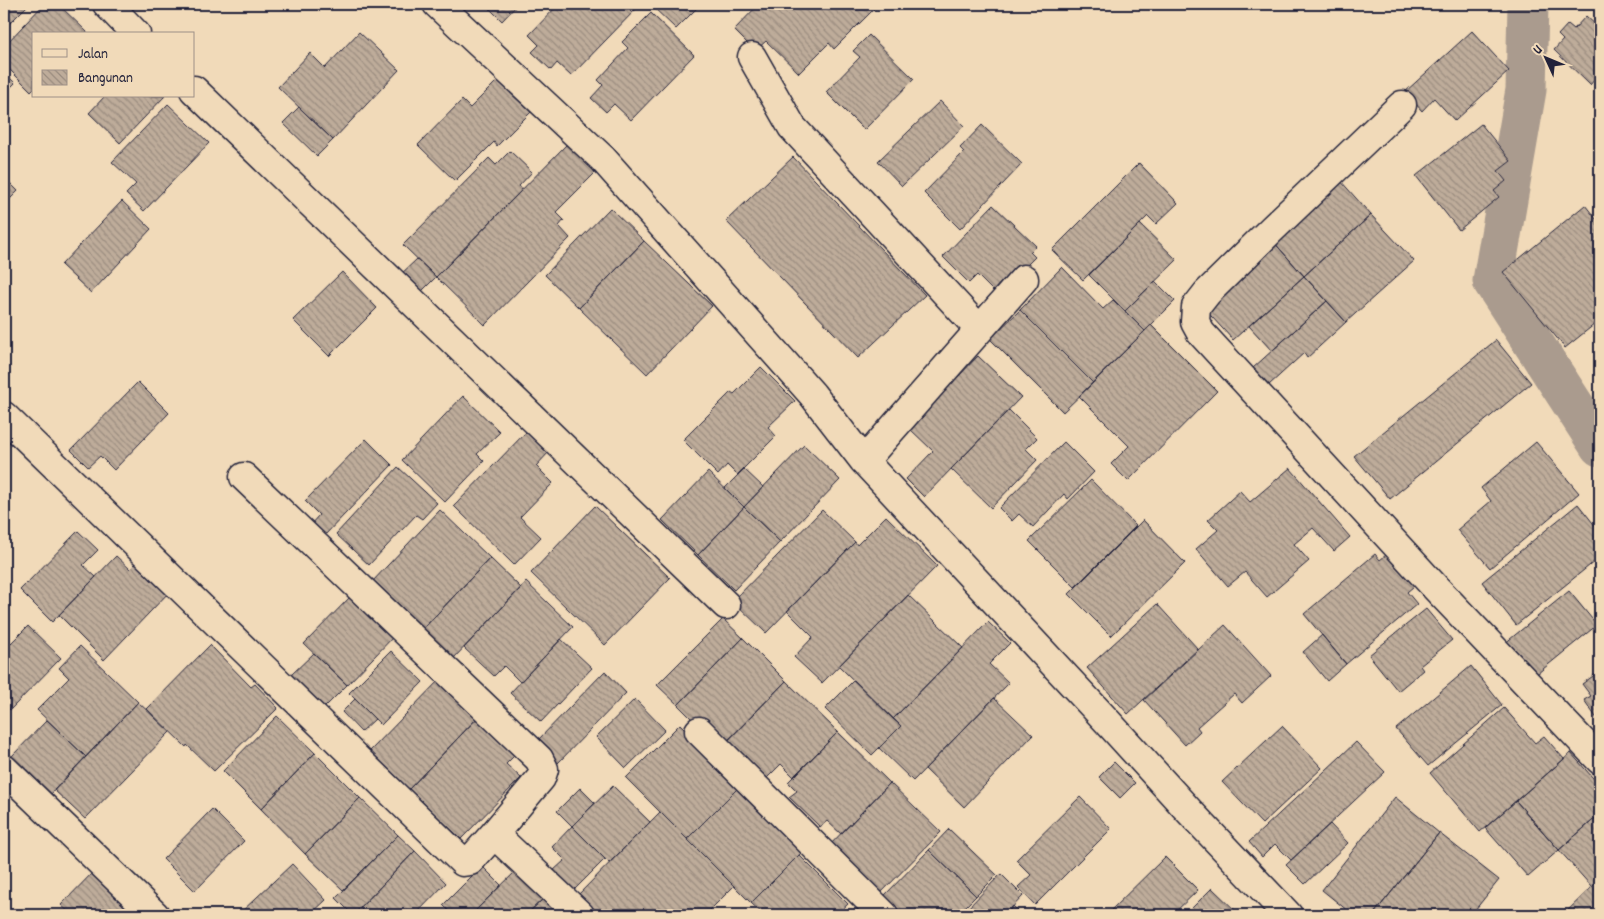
<svg xmlns="http://www.w3.org/2000/svg" width="1604" height="919" font-family="Dekko,sans-serif">
  <style>
    .lines { fill: none; stroke-linecap: round; stroke-linejoin: round }
    .canal { stroke: #aa9b8e; stroke-width: 41 }
    .building { fill: url(#building-back-hatch); stroke: #22223b }
    .minor-casing { stroke: #22223b; stroke-width: 31 }
    .minor { stroke: #f1dab9; stroke-width: 28 }
  </style>
  <defs>
    <pattern id="building-back-hatch" width="6" height="6" patternUnits="userSpaceOnUse" patternTransform="scale(1.25)"><rect width="6" height="6" fill="#beac9a"/><path d="M-1 5l2 2M0 0l6 6M5-1l2 2" fill="none" stroke="#9a8c7f"/></pattern>
  </defs>
  <rect width="100%" height="100%" fill="#f1dab9"/>
  <filter id="ink" filterUnits="userSpaceOnUse"><feTurbulence type="fractalNoise" baseFrequency=".02" numOctaves="2"/><feDisplacementMap in="SourceGraphic" scale="10" xChannelSelector="R" yChannelSelector="G"/><feConvolveMatrix kernelMatrix="1 2 1 2 8 2 1 2 1" color-interpolation-filters="sRGB"/></filter>
  <g filter="url(#ink)">
    <g class="lines">
      <path class="canal" d="M1528,4L1526,90L1493,281L1600,446"/>
    </g>
    <path class="building" d="M4,4H29L4,29Z
      M44,4H58L87,32L86,34H34V88L31,91L4,64V46Z
      M485,4H518L502,21Z
      M559,4H635L638,7L571,76L557,63L551,70L532,52L539,45L529,35Z
      M650,4H694L698,7L676,29Z
      M759,4H879L834,49L829,43L799,73L766,41L755,51L734,30Z
      M651,13L694,55L631,120L614,104L606,112L591,98L603,85L598,80L628,48L622,42Z
      M1586,16L1597,26L1600,23V73L1590,85L1554,50L1563,40L1558,35L1568,24L1574,29Z
      M1472,31L1509,71L1455,121L1434,98L1422,111L1405,92Z
      M359,32L399,70L333,140L278,87L310,53L325,68Z
      M869,35L914,79L864,130L826,92L860,57L853,51Z
      M4,72L15,83L4,94Z
      M501,77L534,109L497,146L494,142L455,181L418,145L462,100L470,108Z
      M105,96H165L120,143L89,113Z
      M940,101L964,126L902,186L878,161Z
      M168,104L209,143L144,211L126,194L136,184L112,162Z
      M299,107L333,140L317,156L283,123Z
      M1481,124L1511,161L1498,171L1506,181L1494,191L1499,197L1459,230L1416,176Z
      M982,125L1022,164L960,229L924,193L964,152L960,148Z
      M569,142L598,170L556,212L564,220L559,226L570,238L485,325L436,277Z
      M510,151L532,172L519,186L522,190L436,277L403,245L489,158L496,165Z
      M793,157L925,295L858,358L726,221Z
      M1139,163L1178,203L1156,224L1148,216L1083,280L1052,250Z
      M4,177L18,191L4,205Z
      M1339,179L1371,215L1304,276L1272,240Z
      M122,201L151,229L91,293L61,265Z
      M993,205L1036,246L1030,252L1035,257L1022,270L1017,265L993,291L977,275L969,283L943,257Z
      M1585,205L1600,224V320L1565,348L1503,272Z
      M610,208L644,241L579,308L545,275Z
      M1371,215L1414,261L1346,322L1304,276Z
      M1140,224L1177,260L1125,311L1089,275Z
      M1272,240L1304,276L1233,340L1201,305Z
      M644,241L712,306L647,374L579,308Z
      M417,259L436,277L419,294L400,275Z
      M1062,267L1103,309L1113,300L1145,331L1093,383L1020,310Z
      M342,272L377,308L329,356L293,320Z
      M1304,276L1327,301L1272,351L1249,326Z
      M1155,281L1175,301L1145,331L1125,311Z
      M1327,301L1346,322L1307,358L1304,353L1269,385L1253,368Z
      M1020,310L1093,383L1063,412L990,339Z
      M1151,325L1217,391L1128,481L1111,464L1129,446L1079,396Z
      M1496,340L1531,383L1390,499L1354,456Z
      M978,356L1021,397L924,497L906,479L933,451L909,428Z
      M761,367L795,401L768,427L776,436L737,475L727,465L718,475L683,440L731,392L734,394Z
      M138,382L169,413L114,470L100,456L88,467L71,450Z
      M463,396L500,432L477,454L484,461L445,502L402,460Z
      M1009,410L1037,438L1026,449L1037,460L991,508L951,469Z
      M528,430L550,451L536,466L553,483L520,517L541,537L514,565L454,506Z
      M366,439L392,465L323,537L310,525L319,515L305,501Z
      M1064,442L1094,472L1068,499L1064,494L1033,527L1019,514L1012,521L999,508Z
      M1536,442L1579,493L1490,568L1457,530L1491,501L1481,488Z
      M804,445L840,480L780,542L744,507Z
      M398,467L437,503L422,519L416,515L369,565L336,534Z
      M1290,468L1350,537L1334,551L1313,528L1294,544L1309,561L1267,597L1245,572L1228,586L1196,549L1218,530L1208,520L1240,491L1250,502Z
      M744,469L763,487L744,507L725,488Z
      M708,472L744,507L698,555L662,520Z
      M1091,480L1136,526L1075,587L1029,541Z
      M1578,504L1600,532V557L1516,625L1482,582Z
      M595,506L670,578L605,645L531,573Z
      M744,507L780,542L734,590L698,555Z
      M440,510L490,558L421,631L371,583Z
      M822,510L855,542L766,633L733,601Z
      M886,516L937,566L822,683L794,657L813,637L787,611L855,542L857,545Z
      M1143,520L1185,563L1111,636L1069,594Z
      M78,531L98,550L83,565L96,577L52,622L20,590Z
      M1393,549L1420,581L1407,592L1417,604L1346,664L1304,614L1375,554L1380,560Z
      M116,556L130,569L140,559L172,589L104,660L59,615Z
      M490,558L521,588L452,660L421,631Z
      M526,582L573,627L520,682L504,666L494,676L464,648Z
      M1569,591L1597,625L1532,678L1504,644Z
      M355,592L397,633L347,685L304,644Z
      M908,595L963,648L893,719L839,666Z
      M1157,604L1198,649L1128,714L1087,668Z
      M1426,609L1452,640L1420,666L1423,670L1398,691L1369,655Z
      M723,619L743,638L678,705L657,685Z
      M988,622L1010,643L989,664L1009,683L913,781L879,748L901,726L893,719Z
      M1225,625L1271,676L1242,703L1234,694L1197,727L1200,731L1185,745L1144,700Z
      M28,626L61,658L10,710L4,704V650Z
      M1322,635L1346,664L1327,681L1303,652Z
      M743,638L786,681L721,748L678,705Z
      M561,639L592,668L541,722L510,693Z
      M210,645L251,687L255,684L278,708L214,771L187,745L186,747L147,709Z
      M80,646L138,702L86,757L37,710L69,678L59,668Z
      M391,651L423,682L381,725L349,693Z
      M314,653L347,685L324,708L291,675Z
      M1471,666L1502,705L1428,766L1396,729Z
      M605,671L626,693L557,764L536,742Z
      M1600,671V723L1584,700L1591,696L1582,684Z
      M443,676L482,713L409,789L370,751Z
      M854,680L901,726L872,755L825,709Z
      M786,681L838,732L794,777L781,764L766,779L727,741Z
      M994,698L1033,735L964,807L925,769Z
      M355,699L375,719L361,732L342,712Z
      M635,699L665,730L626,768L596,737Z
      M138,702L170,732L85,819L54,790Z
      M1504,708L1535,743L1544,736L1564,759L1480,832L1430,773Z
      M482,713L520,750L506,764L521,778L461,839L409,789Z
      M277,716L315,753L261,809L223,771Z
      M47,720L86,757L49,796L10,758Z
      M680,724L741,785L687,839L626,778Z
      M1282,726L1322,768L1262,824L1222,782Z
      M838,732L890,783L841,834L827,821L820,827L789,797L797,791L788,782Z
      M1356,742L1385,772L1291,860L1275,844L1262,857L1249,842Z
      M315,753L360,798L305,854L261,809Z
      M1571,753L1600,786V814L1559,850L1516,801Z
      M1114,762L1135,783L1120,798L1099,777Z
      M890,783L941,832L874,900L824,851Z
      M741,785L805,849L751,903L687,839Z
      M613,786L650,822L609,863L572,826Z
      M580,788L595,803L572,826L557,811Z
      M1080,797L1111,829L1035,905L1018,887L1031,875L1016,860Z
      M1395,797L1439,833L1373,915H1353L1322,890Z
      M360,798L398,835L343,890L305,854Z
      M1516,801L1559,850L1528,877L1485,828Z
      M212,809L244,841L195,891L163,859Z
      M660,812L734,886L705,915H608L602,910L597,915H588L573,900Z
      M1599,815L1600,878L1591,886L1559,850Z
      M1330,824L1348,843L1305,884L1286,865Z
      M572,826L605,859L573,891L553,871L565,860L552,847Z
      M949,829L997,875L976,896L929,850Z
      M1439,833L1499,880L1471,915H1373Z
      M398,835L415,851L353,915L336,898Z
      M929,850L976,896L957,915H899L882,898Z
      M415,851L446,883L415,915H367L360,908Z
      M799,855L848,904L836,915H764L751,903Z
      M1165,857L1198,890L1172,915H1106Z
      M292,864L326,900L310,915H238Z
      M482,866L501,885L471,915H453L443,905Z
      M97,868L144,915H72L61,905Z
      M518,869L545,897L526,915H471Z
      M1001,874L1023,896L1005,915H961Z
      M1598,881L1600,883V915H1563Z
      M1212,888L1240,915H1185Z
      M545,897L560,912L556,915H526Z
      M1013,906L1022,915H1005Z"/>
    <g class="lines">
      <defs>
        <path id="minor" d="M107,4L136,34
          M437,4L603,159L812,394L864,461L1106,720L1189,811L1288,915
          M752,57L792,127L979,329
          M194,90L726,605
          M1402,105L1272,229L1207,293L1196,307L1195,322L1201,333L1434,586L1600,760
          M4,416L463,862L470,861L494,834L541,778L544,769L539,759L244,477
          M864,461L1024,279
          M699,731L884,915
          M4,769L155,915
          M494,834L580,915"/>
      </defs>
      <use href="#minor" class="minor-casing"/>
      <use href="#minor" class="minor"/>
    </g>
  </g>
  <rect width="1604" height="919" fill="none" stroke="#f1dab9" stroke-width="20"/>
  <rect x="10" y="10" width="1584" height="899" fill="none" stroke="#22223b" stroke-width="2" filter="url(#ink)"/>
  <rect x="32" y="32" width="162" height="65" fill="#f1dab9" stroke="#9e9087"/>
  <rect x="42" y="49" width="25" height="8" fill="#f1dab9" stroke="#9e9087"/>
  <text x="78" y="58" font-size="15" fill="#22223b">Jalan</text>
  <rect x="42" y="70" width="25" height="15" fill="url(#building-back-hatch)" stroke="#9e9087"/>
  <text x="78" y="82" font-size="15" fill="#22223b">Bangunan</text>
  <g transform="translate(1546 58) rotate(314)" stroke="#f1dab9" stroke-width="4" paint-order="stroke">
  <path d="M0-4L9 19L0 12L-9 19Z" fill="#22223b"/>
  <text y="-8" font-size="14" font-weight="bold" text-anchor="middle" fill="#22223b">U</text>
  </g>
</svg>
